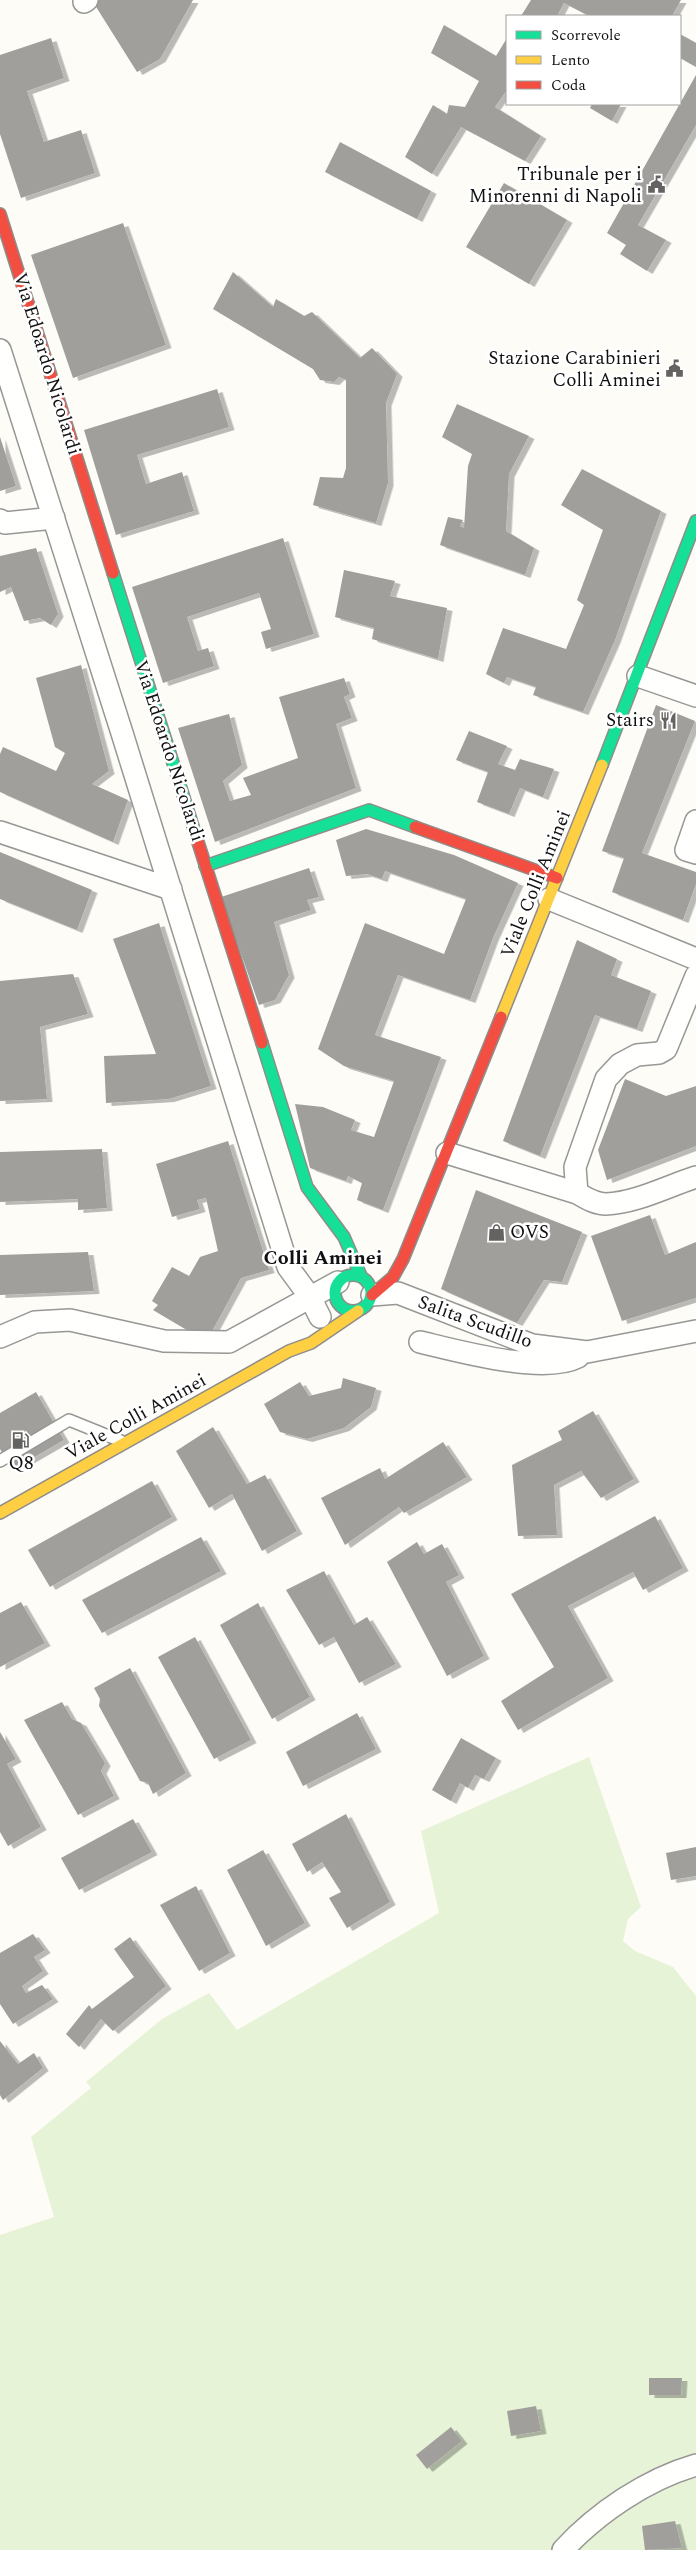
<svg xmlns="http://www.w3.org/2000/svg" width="696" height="2550" font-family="Spectral,serif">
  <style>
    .green { fill: #e7f3d7 }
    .building { fill: #a19f9c; filter: url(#shadow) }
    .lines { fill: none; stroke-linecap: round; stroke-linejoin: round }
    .lane-casing { stroke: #979795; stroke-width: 14 }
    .street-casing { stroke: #979795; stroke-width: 24 }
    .fast-casing { stroke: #8e8d8b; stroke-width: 14 }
    .slow-casing { stroke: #8e8d8b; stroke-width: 14 }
    .jam-casing { stroke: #8e8d8b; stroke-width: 14 }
    .lane { stroke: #fffffe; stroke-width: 11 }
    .street { stroke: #fffffe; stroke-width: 21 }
    .fast { stroke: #16e098; stroke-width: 11 }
    .slow { stroke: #ffcf43; stroke-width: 11 }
    .jam { stroke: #f24e42; stroke-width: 11 }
    .labels { text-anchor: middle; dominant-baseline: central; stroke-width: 5; stroke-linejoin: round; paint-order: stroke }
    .poi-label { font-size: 19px; fill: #111; stroke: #fff; text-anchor: end }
    .street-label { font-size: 19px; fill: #111; stroke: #fff }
    .neighbourhood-label { font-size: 20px; font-weight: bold; fill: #111; stroke: #fff }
  </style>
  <defs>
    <filter id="shadow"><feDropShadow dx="5.5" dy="3" stdDeviation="0" flood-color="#0004"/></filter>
  </defs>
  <rect width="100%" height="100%" fill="#fdfcf7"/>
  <path class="green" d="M589,1757L641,1907L628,1919L623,1941L635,1951L673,1967L696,1996V2550H0V2235L54,2217L31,2137L91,2088L86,2082L162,2019L209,1993L237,2030L439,1913L421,1831Z"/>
  <path class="building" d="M95,0H193L160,59L137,72L93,2Z
    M531,0H681L672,16H589L564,3L557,16H521Z
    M444,25L496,56L507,38V90L495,107L541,136L525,161L461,127L432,174L405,157L433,105L447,114L449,105L465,107L479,81L431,53Z
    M680,34L696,43V67L680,58Z
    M51,38L64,78L27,91L44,142L81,130L95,173L21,198L0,134V55Z
    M696,75V125L638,225L666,240L647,271L620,254L626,245L607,233Z
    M592,104H621L612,121L590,108Z
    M340,142L431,191L417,219L325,172Z
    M504,183L567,220L529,284L466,247Z
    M123,223L166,345L73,378L31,255Z
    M233,272L273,307L276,299L304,316L312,312L360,358L372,348L397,374L386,403L388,483L376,523L313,505L320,477L343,478L346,468V380L339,377L334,382L320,380L313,369L213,309Z
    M217,389L229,427L137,455L146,484L182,472L194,511L116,535L84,430Z
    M457,404L529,436L509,474L506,531L534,548L525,575L440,545L448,517L463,520L460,526L464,528L468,466L472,454L442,437Z
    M0,437L16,486L0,491Z
    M582,469L661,511L615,640L583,712L533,695L536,687L507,677L504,683L486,674L503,628L566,649L584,605L577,600L603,530L561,505Z
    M283,538L314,634L266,649L261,632L271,629L259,593L187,617L198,651L208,648L214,666L163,683L132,587Z
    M36,548L58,614L51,625L40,618L24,621L11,587L0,592V556Z
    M344,570L395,581L390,596L447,608L438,659L372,639L374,628L335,617Z
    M81,665L109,771L92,784L128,800L113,842L0,792V754L3,747L56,771L65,753L55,747L36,678Z
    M344,678L350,694L344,697L352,718L336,724L356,788L215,842L178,728L229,714L242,765L223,781L230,801L251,795L243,778L298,758L279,697Z
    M656,705L695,721L642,853L696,872V884L683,920L612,892L624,858L602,851Z
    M469,731L507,746L498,764L515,770L520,759L554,769L543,797L520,788L509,814L477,802L488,772L456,760Z
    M366,829L454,855L518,883L493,938L470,1000L398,975L375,1035L441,1057L383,1210L357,1200L362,1183L348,1176L346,1181L310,1168L295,1104L323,1107L355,1120L351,1130L374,1137L394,1081L344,1066L318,1049L365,923L444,954L466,899L385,871L382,879L367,874L346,876L336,840Z
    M0,852L92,890L77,930L0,899Z
    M309,868L319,897L307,900L311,910L274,922L289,975L275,1000L259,1005L221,897Z
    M159,923L211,1086L169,1099L106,1103L104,1056L156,1054L113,939Z
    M577,940L617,959L611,975L651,991L637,1029L595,1015L540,1156L503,1141Z
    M73,974L88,1014L40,1027L47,1099L0,1101V981Z
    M625,1079L666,1096L696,1086V1146L607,1180L598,1150Z
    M228,1141L269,1270L241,1278L209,1337L197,1336L153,1310L158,1305L152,1301L172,1267L189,1276L200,1257L218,1251L206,1198L197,1200L200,1209L172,1217L156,1164Z
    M102,1149L107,1208L78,1210V1199L0,1202V1152Z
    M476,1190L582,1232L562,1282L544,1280L517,1323L441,1289Z
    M650,1215L665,1255L696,1242V1298L622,1321L591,1236Z
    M88,1252L94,1291L0,1295V1255Z
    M343,1378L376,1388L371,1407L344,1428L307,1439L280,1432L264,1404L300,1382L309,1396L341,1388Z
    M36,1392L64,1440L12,1470L0,1449V1413Z
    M593,1411L634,1479L601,1498L581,1471L554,1485L557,1535L518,1536L512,1465L562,1440L558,1431Z
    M213,1427L247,1484L265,1475L297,1531L262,1551L232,1494L209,1508L176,1451Z
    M443,1442L467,1477L404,1513L399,1507L345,1545L321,1498L380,1468L385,1479Z
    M152,1481L172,1517L50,1587L28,1550Z
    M655,1516L683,1568L643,1590L633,1572L568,1606L608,1678L518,1730L501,1701L554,1667L511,1594Z
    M201,1537L221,1571L102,1633L82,1600Z
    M417,1542L424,1554L442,1544L459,1575L446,1582L484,1656L447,1676L387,1562Z
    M324,1571L354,1625L367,1617L396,1664L359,1683L334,1637L319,1645L286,1590Z
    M21,1602L45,1643L0,1667V1613Z
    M258,1603L310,1697L272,1719L220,1625Z
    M195,1637L251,1740L214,1759L158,1657Z
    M130,1668L186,1773L153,1794L148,1783L140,1781L99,1706L100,1699L94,1688Z
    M62,1702L72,1719L81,1723L105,1763L101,1771L114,1796L78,1815L24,1720Z
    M357,1713L376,1749L303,1786L286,1752Z
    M0,1732L16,1759L7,1764L41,1827L8,1846L0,1832Z
    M461,1738L496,1758L484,1779L475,1775L468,1788L460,1783L451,1801L432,1790Z
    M346,1814L390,1902L347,1928L329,1898L341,1892L322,1862L307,1872L292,1844Z
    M133,1819L152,1852L79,1890L61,1858Z
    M696,1847V1876L671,1880L666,1853Z
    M263,1850L305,1923L266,1946L227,1870Z
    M196,1886L230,1953L199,1971L160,1905Z
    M33,1934L45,1950L34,1957L43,1971L22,1986L26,1993L42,1985L53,1999L13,2024L0,2004V1953Z
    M130,1937L166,1986L113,2031L101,2019L79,2047L66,2034L89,2005L92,2009L134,1977L114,1949Z
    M0,2041L18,2064L34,2053L43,2068L3,2100L0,2095Z
    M649,2378H682L681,2395H649Z
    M536,2406L541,2431L511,2436L507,2411Z
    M451,2427L462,2441L427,2469L416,2455Z
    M675,2521L682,2548L645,2550L642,2526Z"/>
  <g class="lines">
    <defs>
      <path id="lane" d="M0,1461L69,1420L121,1441"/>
      <path id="street" d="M84,2L87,0
        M0,350L122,733L288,1267L310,1297L320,1317
        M0,520L5,523L54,518
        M638,676L696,696
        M696,821L686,850L696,853
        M0,832L171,889
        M549,899L696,959
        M447,1153L577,1193C586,1198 595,1204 606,1204C636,1203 668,1186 696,1177
        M577,1193L575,1167L606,1079L620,1064L637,1055L659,1053L666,1049L696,976
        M372,1295L398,1293L532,1345L587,1352L696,1331
        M0,1337L35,1322L70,1320L164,1341L229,1342L338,1282
        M420,1342C458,1351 544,1375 578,1357
        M563,2550C597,2513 647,2479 696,2465"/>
      <path id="fast" d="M113,573L197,839
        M602,765L696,521
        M205,866L369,810L415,827
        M262,1043L307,1187L344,1237L361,1276
        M335 1293a18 18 0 1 1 36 0a18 18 0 1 1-36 0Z"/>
      <path id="slow" d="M501,1017L602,765
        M0,1513L289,1351L311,1343L358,1311"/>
      <path id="jam" d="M0,214L113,573
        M415,827L557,878
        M197,839L262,1043
        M372,1295L393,1277L403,1259L501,1017"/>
    </defs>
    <use href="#lane" class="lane-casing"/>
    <use href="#street" class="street-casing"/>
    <use href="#fast" class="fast-casing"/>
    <use href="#slow" class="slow-casing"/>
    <use href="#jam" class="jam-casing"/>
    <use href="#lane" class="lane"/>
    <use href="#street" class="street"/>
    <use href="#fast" class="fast"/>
    <use href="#slow" class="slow"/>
    <use href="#jam" class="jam"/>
  </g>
  <defs>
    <symbol id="civic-bare" viewBox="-9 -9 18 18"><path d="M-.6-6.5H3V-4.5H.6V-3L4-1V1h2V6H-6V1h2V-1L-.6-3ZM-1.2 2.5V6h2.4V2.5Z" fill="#646362" stroke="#fff" stroke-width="2.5" paint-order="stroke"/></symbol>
    <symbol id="restaurant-bare" viewBox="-9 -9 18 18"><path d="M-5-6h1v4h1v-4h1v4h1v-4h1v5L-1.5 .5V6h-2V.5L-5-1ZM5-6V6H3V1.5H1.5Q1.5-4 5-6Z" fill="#646362" stroke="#fff" stroke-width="2.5" paint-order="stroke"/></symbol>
    <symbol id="shop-bare" viewBox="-9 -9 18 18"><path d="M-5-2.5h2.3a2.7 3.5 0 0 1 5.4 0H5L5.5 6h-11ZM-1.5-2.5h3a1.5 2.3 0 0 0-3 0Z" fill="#646362" stroke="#fff" stroke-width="2.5" paint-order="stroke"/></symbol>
    <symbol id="fuel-bare" viewBox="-9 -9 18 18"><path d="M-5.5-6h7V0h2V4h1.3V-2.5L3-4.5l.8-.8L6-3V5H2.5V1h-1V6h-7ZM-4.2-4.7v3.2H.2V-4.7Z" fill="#646362" stroke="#fff" stroke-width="2.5" paint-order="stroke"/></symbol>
  </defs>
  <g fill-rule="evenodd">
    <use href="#civic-bare" x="644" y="172" width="25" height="25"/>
    <use href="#civic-bare" x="662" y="356" width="25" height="25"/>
    <use href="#restaurant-bare" x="656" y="708" width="25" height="25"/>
    <use href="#shop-bare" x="484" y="1220" width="25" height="25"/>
    <use href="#fuel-bare" x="8" y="1428" width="25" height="25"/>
  </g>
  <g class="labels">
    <g class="poi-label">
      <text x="642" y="174">Tribunale per i<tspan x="642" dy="22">Minorenni di Napoli</tspan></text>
      <text x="661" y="358">Stazione Carabinieri<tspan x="661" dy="22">Colli Aminei</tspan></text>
      <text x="654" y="720">Stairs</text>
      <text x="510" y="1232" text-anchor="start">OVS</text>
      <text x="21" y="1463" text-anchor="middle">Q8</text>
    </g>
    <g class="street-label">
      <text transform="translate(47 364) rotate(73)">Via Edoardo Nicolardi</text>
      <text transform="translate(169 751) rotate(72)">Via Edoardo Nicolardi</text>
      <text transform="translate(536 884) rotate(-68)">Viale Colli Aminei</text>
      <text transform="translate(475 1322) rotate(20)">Salita Scudillo</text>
      <text transform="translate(136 1417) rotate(-29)">Viale Colli Aminei</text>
    </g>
    <g class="neighbourhood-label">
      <text x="323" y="1258">Colli Aminei</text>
    </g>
  </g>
  <rect x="506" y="15" width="175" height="90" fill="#ffffff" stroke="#a0a0a0"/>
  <rect x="516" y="31" width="25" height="8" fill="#16e098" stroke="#a0a0a0"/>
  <text x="551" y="40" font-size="15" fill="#111111">Scorrevole</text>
  <rect x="516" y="56" width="25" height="8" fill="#ffcf43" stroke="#a0a0a0"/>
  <text x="551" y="65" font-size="15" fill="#111111">Lento</text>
  <rect x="516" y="81" width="25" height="8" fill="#f24e42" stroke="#a0a0a0"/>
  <text x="551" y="90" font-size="15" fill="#111111">Coda</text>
</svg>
